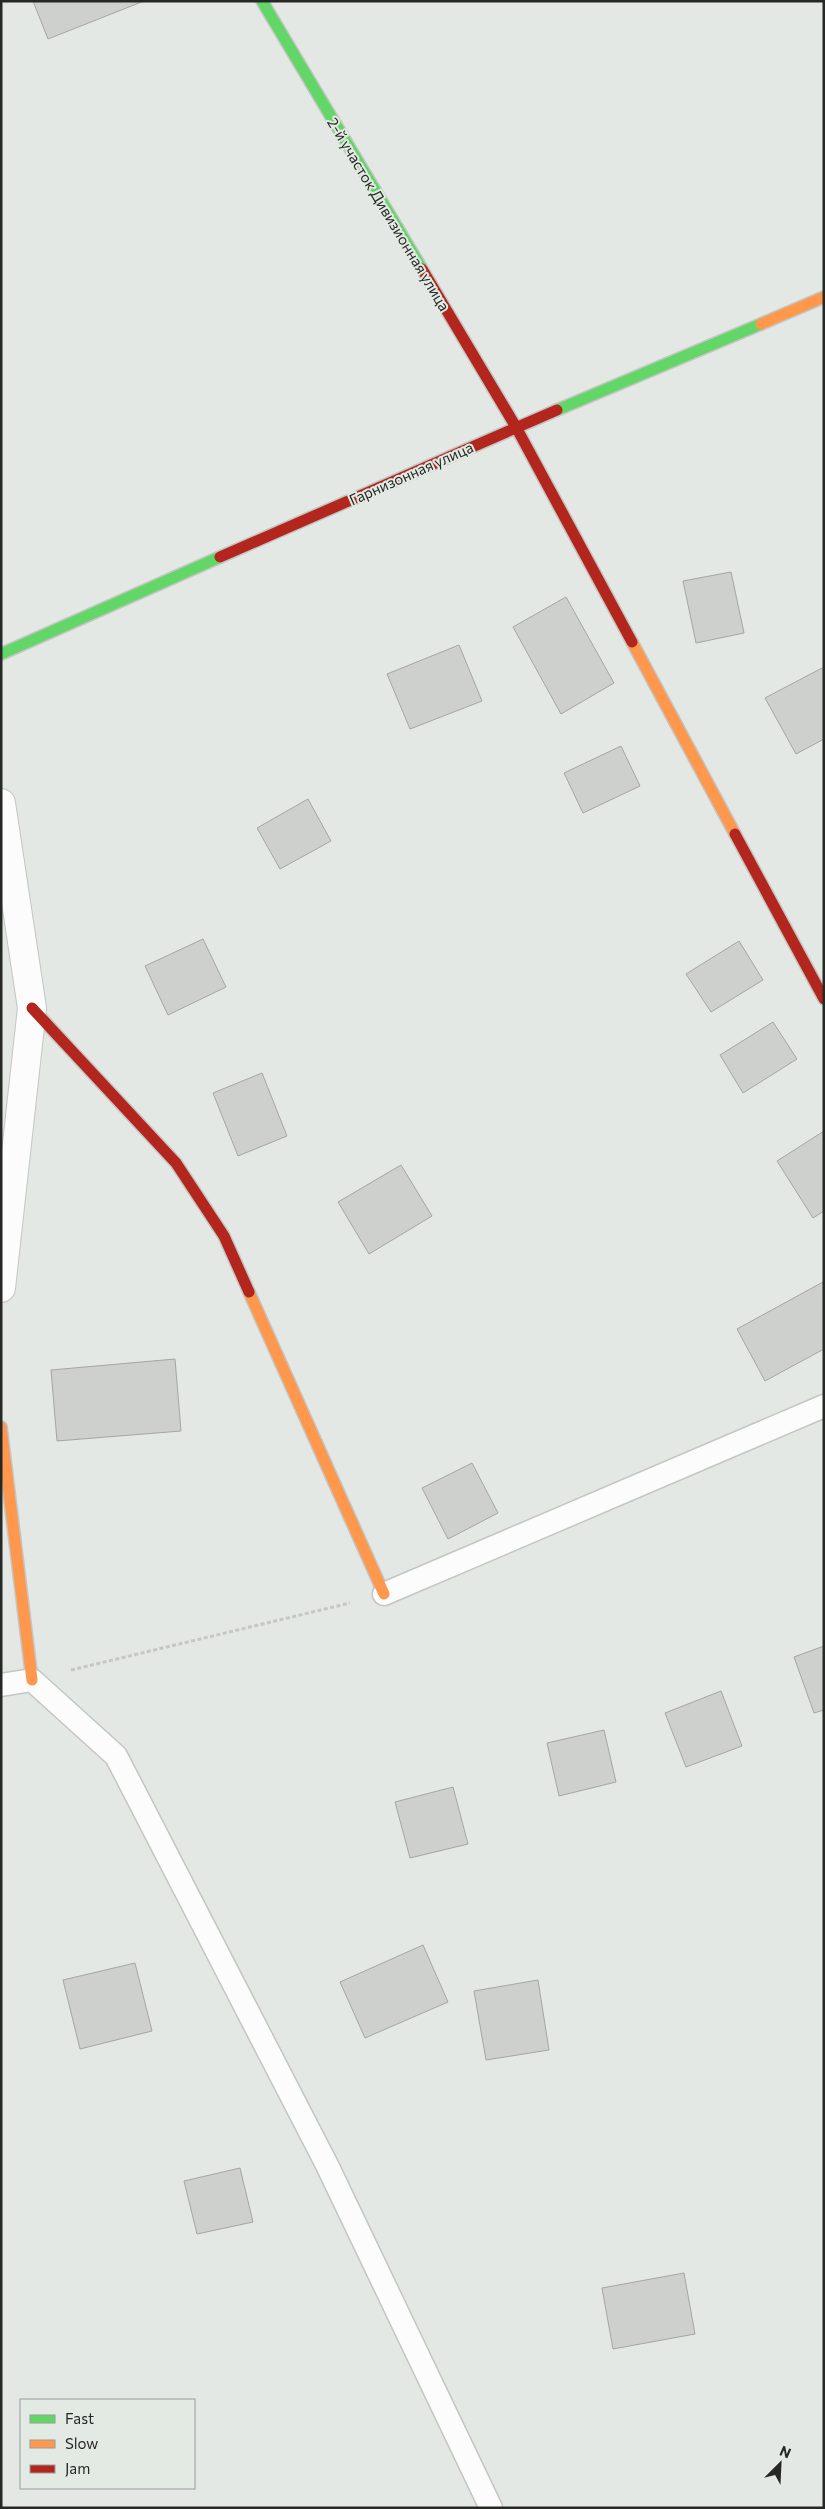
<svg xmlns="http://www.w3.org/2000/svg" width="825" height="2509" font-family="Commissioner,sans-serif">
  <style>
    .building { fill: #cdd0cd; stroke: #a3a6a3 }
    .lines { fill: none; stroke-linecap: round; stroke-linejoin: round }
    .lane-casing { stroke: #c3c6c3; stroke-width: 25 }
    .street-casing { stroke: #c3c6c3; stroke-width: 30 }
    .fast-casing { stroke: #c3c6c3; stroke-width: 14 }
    .slow-casing { stroke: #c3c6c3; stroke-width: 14 }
    .jam-casing { stroke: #c3c6c3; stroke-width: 14 }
    .path { stroke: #c5c6c5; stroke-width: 3; stroke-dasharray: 4 2.5; stroke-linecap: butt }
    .lane { stroke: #fbfcfb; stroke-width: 22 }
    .street { stroke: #fbfcfb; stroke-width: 28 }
    .fast { stroke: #63d668; stroke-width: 11 }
    .slow { stroke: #ff974d; stroke-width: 11 }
    .jam { stroke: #b3261e; stroke-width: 11 }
    .labels { text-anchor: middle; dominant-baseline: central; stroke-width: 4; stroke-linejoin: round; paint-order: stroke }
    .street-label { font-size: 15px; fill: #262826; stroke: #e3e9e3 }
  </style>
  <rect width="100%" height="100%" fill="#e4e8e4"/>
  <path class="building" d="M33,1H144L48,39Z
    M731,572L744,633L696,643L683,581Z
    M566,597L614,683L561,714L513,627Z
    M459,645L482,701L410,729L387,674Z
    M822,668L824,672V739L796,754L765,698Z
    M621,746L640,786L583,813L564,773Z
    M308,799L331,841L280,869L257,828Z
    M203,939L226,987L168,1015L145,966Z
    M739,941L763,980L711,1012L686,974Z
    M773,1022L797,1059L743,1093L720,1055Z
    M262,1073L287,1136L238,1156L213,1093Z
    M824,1131V1211L813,1218L777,1161Z
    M401,1165L432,1216L369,1254L338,1202Z
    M823,1282L824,1349L765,1381L737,1329Z
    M175,1359L181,1431L57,1441L51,1370Z
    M472,1463L498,1513L448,1539L422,1488Z
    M824,1646V1710L814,1713L794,1657Z
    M721,1691L742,1746L686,1767L665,1713Z
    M604,1730L616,1782L559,1796L547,1743Z
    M453,1787L468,1844L410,1858L395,1802Z
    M423,1945L448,2002L365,2038L340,1982Z
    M135,1963L152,2031L80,2049L63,1980Z
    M538,1980L549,2050L486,2060L474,1991Z
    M240,2168L253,2222L197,2234L184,2181Z
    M684,2273L695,2334L613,2349L602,2288Z"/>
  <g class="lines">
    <defs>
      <path id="lane" d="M384,1594L824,1406
        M1,1685L32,1680L116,1756L327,2165L491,2508"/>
      <path id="street" d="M1,803L32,1008L1,1288"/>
      <path id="fast" d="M262,1L422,269
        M557,410L761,324
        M1,654L220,557"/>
      <path id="slow" d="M761,324L824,297
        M632,642L735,834
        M249,1292L384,1594
        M1,1427L32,1680"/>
      <path id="jam" d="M422,269L516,427L632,642
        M220,557L557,410
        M735,834L824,999
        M32,1008L176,1163L224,1236L249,1292"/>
    </defs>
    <use href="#lane" class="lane-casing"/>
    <use href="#street" class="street-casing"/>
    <use href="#fast" class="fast-casing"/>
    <use href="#slow" class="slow-casing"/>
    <use href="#jam" class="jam-casing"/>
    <path class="path" d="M71,1670L350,1603"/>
    <use href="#lane" class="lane"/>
    <use href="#street" class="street"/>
    <use href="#fast" class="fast"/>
    <use href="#slow" class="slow"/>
    <use href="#jam" class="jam"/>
  </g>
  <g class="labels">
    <g class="street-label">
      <text transform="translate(389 214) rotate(59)">2-й участок Дивизионная улица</text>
      <text transform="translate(411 473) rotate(-24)">Гарнизонная улица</text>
    </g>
  </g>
  <rect width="825" height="2509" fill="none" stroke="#262826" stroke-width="5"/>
  <rect x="20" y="2399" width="175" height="90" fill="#e3e9e3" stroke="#979c97"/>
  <rect x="30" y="2415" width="25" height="8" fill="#63d668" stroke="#979c97"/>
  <text x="65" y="2424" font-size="15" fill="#262826">Fast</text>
  <rect x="30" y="2440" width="25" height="8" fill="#ff974d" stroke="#979c97"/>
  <text x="65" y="2449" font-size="15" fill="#262826">Slow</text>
  <rect x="30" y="2465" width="25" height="8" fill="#b3261e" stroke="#979c97"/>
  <text x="65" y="2474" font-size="15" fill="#262826">Jam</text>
  <g transform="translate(780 2464) rotate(24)" stroke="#e3e9e3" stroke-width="4" paint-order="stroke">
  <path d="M0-4L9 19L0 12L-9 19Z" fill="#262826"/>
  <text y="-8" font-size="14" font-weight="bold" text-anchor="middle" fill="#262826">N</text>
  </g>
</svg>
